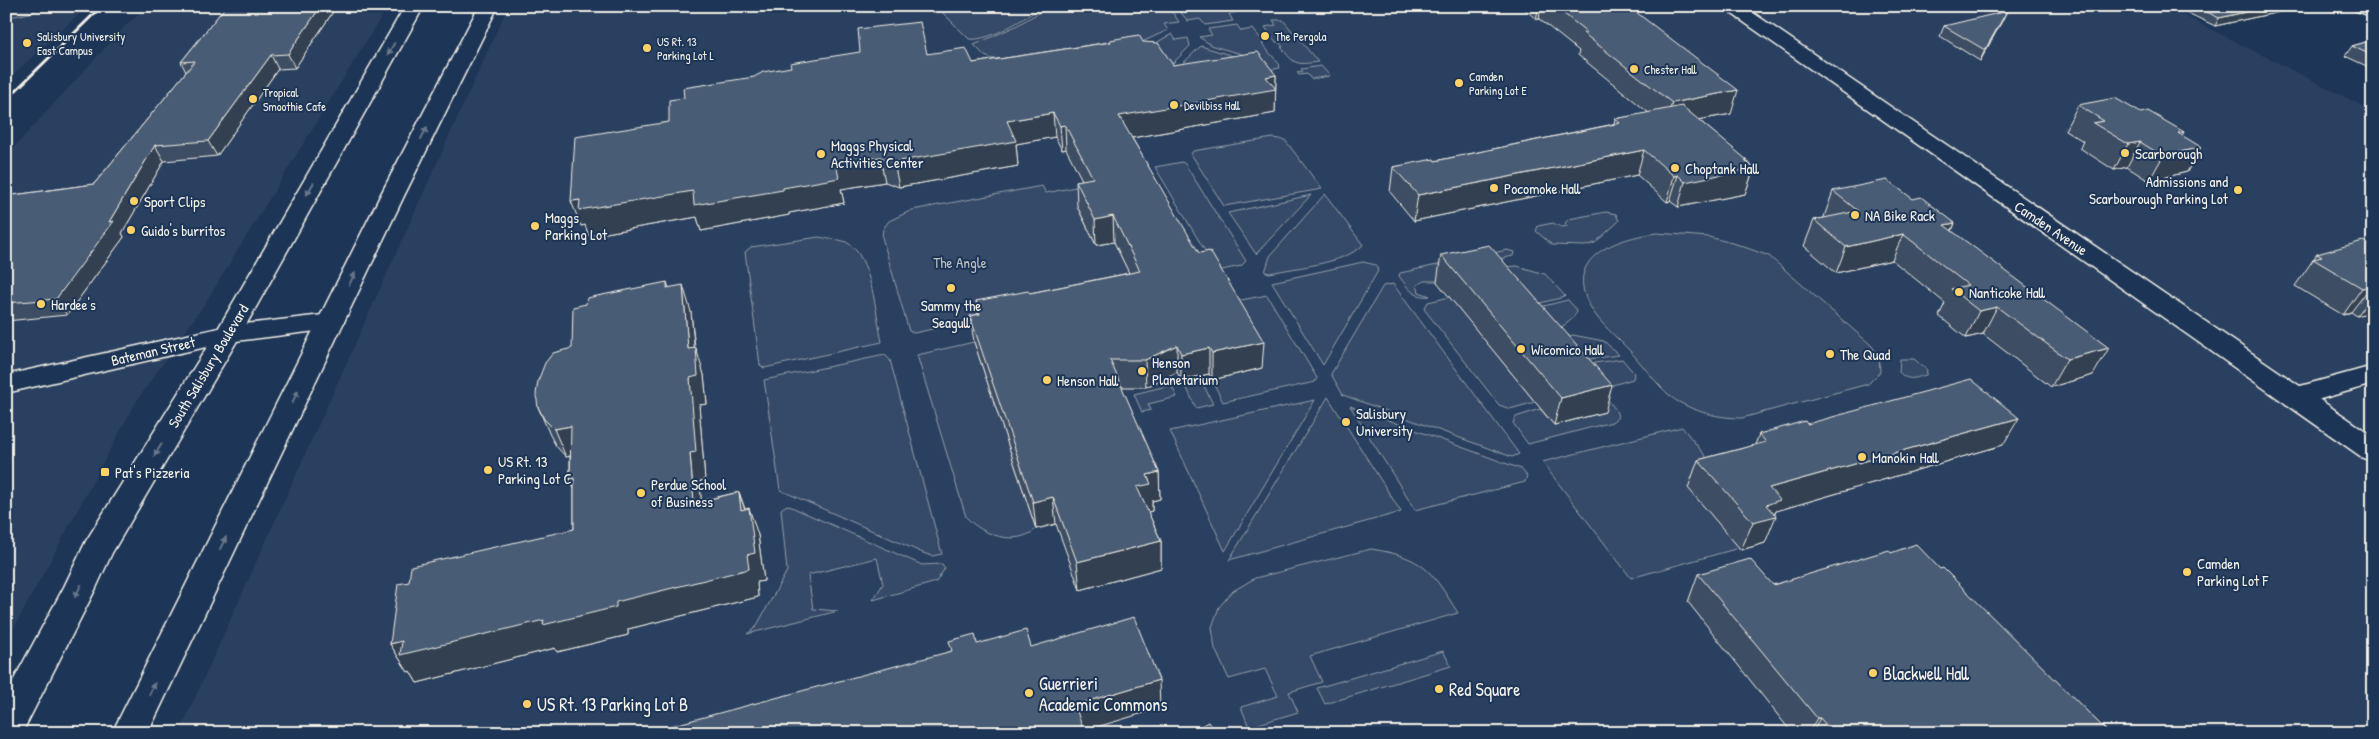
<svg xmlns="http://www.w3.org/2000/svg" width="2379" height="739" font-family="'Patrick Hand',sans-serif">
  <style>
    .built { fill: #2a4060 }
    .green { fill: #354a67; stroke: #949ea8 }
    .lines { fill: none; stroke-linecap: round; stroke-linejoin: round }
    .minor-casing { stroke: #f4f1e8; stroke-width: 3 }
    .tertiary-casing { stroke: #f4f1e8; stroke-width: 3 }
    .primary-casing { stroke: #f4f1e8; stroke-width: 3 }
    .minor { fill: #1d3557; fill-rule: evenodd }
    .tertiary { fill: #1d3557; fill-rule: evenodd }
    .primary { fill: #1d3557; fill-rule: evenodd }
    .rail { stroke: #f4f1e8; stroke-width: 3 }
    .wall { fill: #3e4e64; stroke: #f4f1e8 }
    .shaded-wall { fill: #324051; stroke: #f4f1e8 }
    .building { fill: #485b74; stroke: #f4f1e8 }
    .oneway { fill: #68778a }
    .poi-dot { fill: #ffd166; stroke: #1d3557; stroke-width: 2 }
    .labels { text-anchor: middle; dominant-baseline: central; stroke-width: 4; stroke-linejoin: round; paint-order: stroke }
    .far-poi-label { font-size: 12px; fill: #f4f1e8; stroke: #1d3557; text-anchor: start }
    .poi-label { font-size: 15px; fill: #f4f1e8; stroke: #1d3557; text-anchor: start }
    .street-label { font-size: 15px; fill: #f4f1e8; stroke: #1d3557 }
    .park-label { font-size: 15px; fill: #bbbfc1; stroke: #1d3557 }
    .near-poi-label { font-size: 18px; fill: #f4f1e8; stroke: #1d3557; text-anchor: start }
  </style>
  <rect width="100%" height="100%" fill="#1d3557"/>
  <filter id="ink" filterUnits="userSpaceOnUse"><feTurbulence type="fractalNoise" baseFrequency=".02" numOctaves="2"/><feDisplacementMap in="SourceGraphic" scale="10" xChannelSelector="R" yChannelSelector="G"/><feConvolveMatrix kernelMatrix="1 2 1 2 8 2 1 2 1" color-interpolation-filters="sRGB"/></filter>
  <g filter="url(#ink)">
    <path class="built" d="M6,6H88L6,81Z
      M147,6H388L206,302L136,402L6,643V156L125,26Z
      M508,6H2165L2373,111V733H179Z"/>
    <path class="green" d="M6,6H39L34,12L6,18Z
      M936,6H1044C1026,17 990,42 969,39Z
      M1050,6H1168L1179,22L1164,24L1168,30L1142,42L1042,57L992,59L985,56L974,45L1016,26Z
      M1175,6H1235L1239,12L1229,14L1233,21L1205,25L1200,19L1188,21Z
      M1273,20H1283L1318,62C1295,65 1295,65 1281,47H1283L1279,42H1276L1265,27L1276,25Z
      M1237,25L1241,31L1253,29L1264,43L1262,44L1280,65L1279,66L1280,68L1268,70L1252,57L1213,46L1199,37L1212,35L1208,29Z
      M1172,34L1176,40L1188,38L1190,46L1172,64L1154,50L1159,41Z
      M1201,46L1233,56L1179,67Z
      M1321,66L1330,76L1311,79L1307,74L1299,75L1297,72L1303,71L1301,69Z
      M1273,138L1285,140L1322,189L1224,206L1191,154L1193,151Z
      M1182,162L1185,164L1246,261L1241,266L1217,271L1155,167Z
      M1085,185L1077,207L1096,245L1114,242L1136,286L914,333L909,331L882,237L883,229L889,221L912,210L1042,186L1046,193Z
      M1325,194L1363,245C1343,264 1297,267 1270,273L1265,272L1270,256Z
      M1311,195L1256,254L1228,213Z
      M1606,212L1616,214L1619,221L1595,243L1585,246L1552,245L1536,231L1538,226L1553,223L1561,227L1568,226L1565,223L1569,219Z
      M1657,233L1709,237L1736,244L1769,256L1871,345L1879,356L1880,372L1868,384L1742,418C1719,418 1698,413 1677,401C1663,393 1642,364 1630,351C1618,338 1600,324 1591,308C1561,257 1617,238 1657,233Z
      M819,237C827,239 839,239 846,242C872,255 876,316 882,342L764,368L760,365L745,252L751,247Z
      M1507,250L1514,252L1513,256L1444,271L1437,281H1424L1417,285L1419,292L1430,296C1413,298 1408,288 1399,276L1400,273Z
      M1363,262L1376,265L1378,271L1323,365L1272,282Z
      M1517,266L1545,274L1565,296L1564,297L1517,309L1505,267Z
      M1393,284L1519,454L1512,457L1343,395L1331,374L1383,286Z
      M1267,295L1317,378L1315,382L1223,402L1212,380L1262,368L1225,303Z
      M1450,297L1535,402L1510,409L1499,405L1424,309L1428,302Z
      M1568,300L1577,310C1574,320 1565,326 1555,329L1519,312Z
      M1573,335L1604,341L1619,355L1562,363V338Z
      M974,342L1036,529C1016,547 982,535 966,517L917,355Z
      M885,355L890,360L942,554L932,556L923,553L780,490L764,380Z
      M1622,359L1634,373L1633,379L1599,389L1616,410L1618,417L1612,422L1528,444L1513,423L1516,417L1540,409L1554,425L1604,412L1566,367Z
      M1900,359H1914L1927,370L1926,375C1915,378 1908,382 1899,372Z
      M1198,379L1202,382L1213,404L1196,408L1184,382Z
      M1171,385L1177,397L1148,404L1151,410L1142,412L1134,394Z
      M1328,397L1401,512L1229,560Z
      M1315,400L1225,551L1170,431Z
      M1350,406L1521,469L1527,476L1525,482L1415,510Z
      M1682,427L1729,485L1739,548L1631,578L1542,462Z
      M787,505L922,565L942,564L945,568L936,582L873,600L883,584L877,558L808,575L813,609L838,611L747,634L756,627L787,571L781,509Z
      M1371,549C1424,557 1431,570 1458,613L1310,656L1322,682L1289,692L1298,712L1249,727L1241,707L1278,696L1265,669L1229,679L1215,649L1212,627L1219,607L1233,591L1255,578Z
      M1443,651L1451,666L1325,704L1317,688Z"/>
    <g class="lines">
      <defs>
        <path id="minor" d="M2353,6H2373V17L2355,10Z
          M331,314L340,316L344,322L340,328L228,342L6,393V375L228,326Z
          M2373,366V384L2296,406L2286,404L2282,397L2286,390Z"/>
        <path id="tertiary" d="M1721,6H1743L2373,436V461L2363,458Z"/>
        <path id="primary" d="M405,6H424L241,334L112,553L96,588L22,733H6V694L64,587L86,541L215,334Z
          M479,6H498L404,196L148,733H112L380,196Z"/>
      </defs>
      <use href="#minor" class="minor-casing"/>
      <use href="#tertiary" class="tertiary-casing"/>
      <use href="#primary" class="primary-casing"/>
      <use href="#minor" class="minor"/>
      <use href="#tertiary" class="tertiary"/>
      <use href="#primary" class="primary"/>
      <path class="rail" d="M6,100L102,6"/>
    </g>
    <path class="wall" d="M226,6H337L295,68L278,69L217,156L164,161L122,233L124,237L67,315L6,321V196L94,184L186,72L181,62Z
      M580,6H599L581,8Z
      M1521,6H1628L1731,114L1699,120L1754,168L1745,194L1678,207L1670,201L1667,202L1637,175L1414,221L1390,192L1393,167L1435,161L1614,124L1615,119L1649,113L1578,55L1579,51L1539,19H1536Z
      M2173,6H2287L2284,11L2215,26Z
      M2002,21L1980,61L1940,36L1944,26Z
      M1110,40L1143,42L1173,65L1276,75L1275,113L1132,138L1262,368L1212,380L1209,374L1181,380L1177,372L1146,387H1121L1159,472L1160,499L1152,501V511L1148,512L1161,541V568L1080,590L1056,524L1036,529L974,342L970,316L978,314L976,301L1030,293L1129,273L1114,242L1096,245L1077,206L1076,181L1082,180L1066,149L1062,150L1055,137L1016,144L1018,166L899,187L885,182L841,189L844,203L789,213V215L701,231L697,217L589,236L585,225L581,226L669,122L684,98L927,54L973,63L1110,42Z
      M2373,40V69L2345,56L2352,46Z
      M2078,105L2182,136L2187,172L2149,181L2127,167L2114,170L2080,148L2083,141L2065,130Z
      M1833,191L1913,199L1955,223L1952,231L2093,375L2051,387L1983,334L1966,338L1939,316L1945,303L1892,260L1836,273L1804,246L1814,220L1824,218V217Z
      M2373,247V311L2357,316L2351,312L2343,315L2295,286L2317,254Z
      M1441,255L1605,412L1554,425L1437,282Z
      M667,282L669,288L691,312L695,348L704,375L707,404L699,405L705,480L700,481L701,501L739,492L745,509L758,535L764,581L757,582L758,597L628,629V635L557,652L555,648L417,683L410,671L408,672L390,644L409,582L574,529V489L570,479V456L566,457L556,446L550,435L538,407L572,348Z
      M1807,424L2003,445L1776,511L1765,543L1741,550L1688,488L1698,460L1755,445L1759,434Z
      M1891,553L1940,569L2109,733H1792L1688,602L1698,574L1773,585Z"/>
    <path class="shaded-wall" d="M321,6H337L295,68L288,54Z
      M1539,6H1541L1539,19H1536Z
      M2272,6H2287L2284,11L2215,26L2219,18Z
      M2007,11L2002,21L1980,61L1985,50Z
      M271,55L278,69L217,156L208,141Z
      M1276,75L1275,113L1120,140L1119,116L1266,77Z
      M1738,90L1731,114L1665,126L1672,103Z
      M1053,113L1055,137L1016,144L1018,166L899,187L894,162L1007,121Z
      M1065,125L1066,149L1062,150L1060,126Z
      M2184,132L2172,154L2201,147L2187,172L2149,181L2163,156L2178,133Z
      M2140,142L2127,167L2114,170L2128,144Z
      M155,145L164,161L122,233L124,237L67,315L56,299L109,222Z
      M1644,150L1637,175L1414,221L1418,195Z
      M880,157L885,182L841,189L844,203L789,213V215L701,231L697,217L589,236L585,225L581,226L571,201L693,191L783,188L836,164Z
      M1747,160L1744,170L1754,168L1745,194L1678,207L1685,182Z
      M1678,175L1670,201L1667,202L1674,176Z
      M1113,216L1114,242L1096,245L1095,220Z
      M1955,223L1943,249L1944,225Z
      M1903,234L1892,260L1836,273L1846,247Z
      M683,285L691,312L697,376L688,349Z
      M2371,286L2351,312L2343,315L2362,288Z
      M2373,295V311L2357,316Z
      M1997,307L1983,334L1966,338L1979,311Z
      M1264,342L1262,368L1212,380V353Z
      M1177,345V372L1146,387L1145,360Z
      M696,348L704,375L707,404L699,405L705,480L700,481L703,530L694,503L690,453V378Z
      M1209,348V374L1181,380V354Z
      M2109,348L2093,375L2051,387L2067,359Z
      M1612,385L1605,412L1554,425L1561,398Z
      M2019,418L2003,445L1776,511L1773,517L1776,516L1765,543L1741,550L1753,522L1769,488Z
      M571,426L582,453L566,457L554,429Z
      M6,451L12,458L6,466Z
      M1159,472L1160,499L1152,501V511L1138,514L1137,487L1147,475Z
      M574,478L582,506L570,479Z
      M739,492L748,520L741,510Z
      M1053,497L1056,524L1036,529L1033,502Z
      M749,508L758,535L764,581L757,582L758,597L628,629V635L557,652L555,648L417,683L410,671L408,672L390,644L747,555Z
      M1161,541V568L1080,590L1077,562Z
      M1159,680L1160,708L1077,733L1075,705Z
      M1817,718H1820L1812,733H1809Z"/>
    <path class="building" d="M226,6H321L288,54L271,55L208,141L155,145L109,222L114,221L56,299L6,303V196L94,184L195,61L181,62Z
      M1554,6H1628L1738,90L1672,103L1583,33L1587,32Z
      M2195,6H2272L2219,18Z
      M2007,11L1985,50L1944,26Z
      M920,22L927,54L966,48L973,63L1111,42L1110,40L1139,35L1143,42L1158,43L1173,65L1258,52L1276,75L1266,77L1276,89L1119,116L1199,253L1210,251L1264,342L1212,353L1209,348L1181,354L1177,345L1145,360H1110L1159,472L1147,475L1151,484L1137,487L1161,541L1077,562L1053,497L1033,502L970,316L980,314L976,301L1028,291L1030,293L1140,271L1113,216L1095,220L1076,181L1093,178L1065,125L1060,126L1053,113L1007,121L1016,141L894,162L880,157L836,164L839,178L783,188V190L694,205L693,191L579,210L580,200L571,201L575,137L669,122V100L684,98L683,88L754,77L763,72L791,67L790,63L860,52L858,29Z
      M2373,40V56L2352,46Z
      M2115,98L2141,113L2148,111L2184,132L2178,133L2201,147L2163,156L2140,142L2128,144L2093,123L2104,121L2078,105Z
      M1682,106L1747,160L1745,161L1754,168L1685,182L1678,175L1674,176L1644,150L1418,195L1393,167L1434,159L1435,161L1620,123L1615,119Z
      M1887,180L1913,199L1921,197L1955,223L1944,225L2109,348L2067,359L1997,307L1979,311L1951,289L1968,285L1903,234L1846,247L1814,220L1858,211L1833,191Z
      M2363,241L2373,247V287L2371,286L2362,288L2313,259L2322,257L2317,254Z
      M1489,245L1612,385L1561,398L1441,255Z
      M667,282V288L683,285L688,349L696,348L698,376L690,378L696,452L690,453L694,503L739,492L741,510L749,508L755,553L747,555L749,569L616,602V607L543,625L544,620L400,655L402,641L390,644L398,584L409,582L411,566L574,529V478L570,479L571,426L554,429L544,419L538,407L536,394L538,381L545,363L553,353L572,348L573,307L586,304L587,298Z
      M1971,379L2019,418L1769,488L1780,500L1766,505L1776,516L1753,522L1698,460L1766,442L1759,434L1805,421L1807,424Z
      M1916,544L1940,569L1943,568L2109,733H1833L1820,718H1817L1698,574L1750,559L1773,585L1889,550L1891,553Z
      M1134,617L1159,680L1075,705L1084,733H644L952,651L949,641L975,634L977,644L1026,630L1031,647Z
      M1208,722L1216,733H1188Z"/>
    <defs><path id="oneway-solid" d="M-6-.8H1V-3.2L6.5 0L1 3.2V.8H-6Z" transform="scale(1.25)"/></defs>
    <g class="oneway">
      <use href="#oneway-solid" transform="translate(391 49) rotate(120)"/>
      <use href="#oneway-solid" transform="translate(424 133) rotate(-63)"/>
      <use href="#oneway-solid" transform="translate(310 189) rotate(120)"/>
      <use href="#oneway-solid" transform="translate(352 279) rotate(-64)"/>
      <use href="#oneway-solid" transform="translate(295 397) rotate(-64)"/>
      <use href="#oneway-solid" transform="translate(158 450) rotate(121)"/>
      <use href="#oneway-solid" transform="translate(223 543) rotate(-64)"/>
      <use href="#oneway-solid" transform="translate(78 591) rotate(117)"/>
      <use href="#oneway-solid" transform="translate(152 689) rotate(-64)"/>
    </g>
  </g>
  <g class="poi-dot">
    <circle cx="1265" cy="36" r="5"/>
    <circle cx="27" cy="43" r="5"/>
    <circle cx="647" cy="48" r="5"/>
    <circle cx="1634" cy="69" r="5"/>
    <circle cx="1459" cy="83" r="5"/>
    <circle cx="253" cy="99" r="5"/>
    <circle cx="1174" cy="105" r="5"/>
    <circle cx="2125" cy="153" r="5"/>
    <circle cx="821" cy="154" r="5"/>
    <circle cx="1675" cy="168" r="5"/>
    <circle cx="1494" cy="188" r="5"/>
    <circle cx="2238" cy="190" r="5"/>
    <circle cx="134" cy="201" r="5"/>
    <circle cx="1855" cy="215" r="5"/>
    <circle cx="535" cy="226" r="5"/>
    <circle cx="131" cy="230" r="5"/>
    <circle cx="951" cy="288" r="5"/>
    <circle cx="1959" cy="292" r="5"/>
    <circle cx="41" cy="304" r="5"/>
    <circle cx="1521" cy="349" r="5"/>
    <circle cx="1830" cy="354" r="5"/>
    <circle cx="1142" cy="371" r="5"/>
    <circle cx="1047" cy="380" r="5"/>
    <circle cx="1346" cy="422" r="5"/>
    <circle cx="1862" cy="457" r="5"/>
    <circle cx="488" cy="470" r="5"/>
    <rect x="100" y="467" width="10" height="10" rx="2.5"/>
    <circle cx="641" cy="493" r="5"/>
    <circle cx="2187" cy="572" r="5"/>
    <circle cx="1873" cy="673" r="5"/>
    <circle cx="1439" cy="689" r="5"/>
    <circle cx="1029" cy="693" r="5"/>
    <circle cx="527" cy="704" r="5"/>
  </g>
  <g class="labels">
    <g class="far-poi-label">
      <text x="37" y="36">Salisbury University<tspan x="37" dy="14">East Campus</tspan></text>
      <text x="1275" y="36">The Pergola</text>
      <text x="657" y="41">US Rt. 13<tspan x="657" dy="14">Parking Lot L</tspan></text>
      <text x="1644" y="69">Chester Hall</text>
      <text x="1469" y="76">Camden<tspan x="1469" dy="14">Parking Lot E</tspan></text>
      <text x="263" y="92">Tropical<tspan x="263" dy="14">Smoothie Cafe</tspan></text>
      <text x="1184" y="105">Devilbiss Hall</text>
    </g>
    <g class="poi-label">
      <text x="831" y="145">Maggs Physical<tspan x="831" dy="17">Activities Center</tspan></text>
      <text x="2135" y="153">Scarborough</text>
      <text x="1685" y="168">Choptank Hall</text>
      <text x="2228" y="181" text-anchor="end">Admissions and<tspan x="2228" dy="17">Scarbourough Parking Lot</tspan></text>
      <text x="1504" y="188">Pocomoke Hall</text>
      <text x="144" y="201">Sport Clips</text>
      <text x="1865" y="215">NA Bike Rack</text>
      <text x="545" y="217">Maggs<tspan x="545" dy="17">Parking Lot</tspan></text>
      <text x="141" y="230">Guido's burritos</text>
      <text x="1969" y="292">Nanticoke Hall</text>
      <text x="51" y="304">Hardee's</text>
      <text x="951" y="305" text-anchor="middle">Sammy the<tspan x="951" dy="17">Seagull</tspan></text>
      <text x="1531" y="349">Wicomico Hall</text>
      <text x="1840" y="354">The Quad</text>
      <text x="1152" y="362">Henson<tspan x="1152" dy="17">Planetarium</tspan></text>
      <text x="1057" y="380">Henson Hall</text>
      <text x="1356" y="413">Salisbury<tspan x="1356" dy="17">University</tspan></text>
      <text x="1872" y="457">Manokin Hall</text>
      <text x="498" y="461">US Rt. 13<tspan x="498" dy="17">Parking Lot C</tspan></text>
      <text x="115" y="472">Pat's Pizzeria</text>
      <text x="651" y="484">Perdue School<tspan x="651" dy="17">of Business</tspan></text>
      <text x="2197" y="563">Camden<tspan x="2197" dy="17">Parking Lot F</tspan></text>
    </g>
    <g class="street-label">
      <text transform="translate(2051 228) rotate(34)">Camden Avenue</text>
      <text transform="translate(153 351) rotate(-13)">Bateman Street</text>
      <text transform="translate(208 366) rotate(-59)">South Salisbury Boulevard</text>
    </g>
    <g class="park-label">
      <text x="960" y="262">The Angle</text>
    </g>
    <g class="near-poi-label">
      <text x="1883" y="673">Blackwell Hall</text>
      <text x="1039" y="683">Guerrieri<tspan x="1039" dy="21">Academic Commons</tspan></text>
      <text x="1449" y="689">Red Square</text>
      <text x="537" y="704">US Rt. 13 Parking Lot B</text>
    </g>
  </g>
  <rect width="2379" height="739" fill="none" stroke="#1d3557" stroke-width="25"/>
  <rect x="12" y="12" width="2354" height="714" fill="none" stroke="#f4f1e8" stroke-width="2" filter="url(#ink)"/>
</svg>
